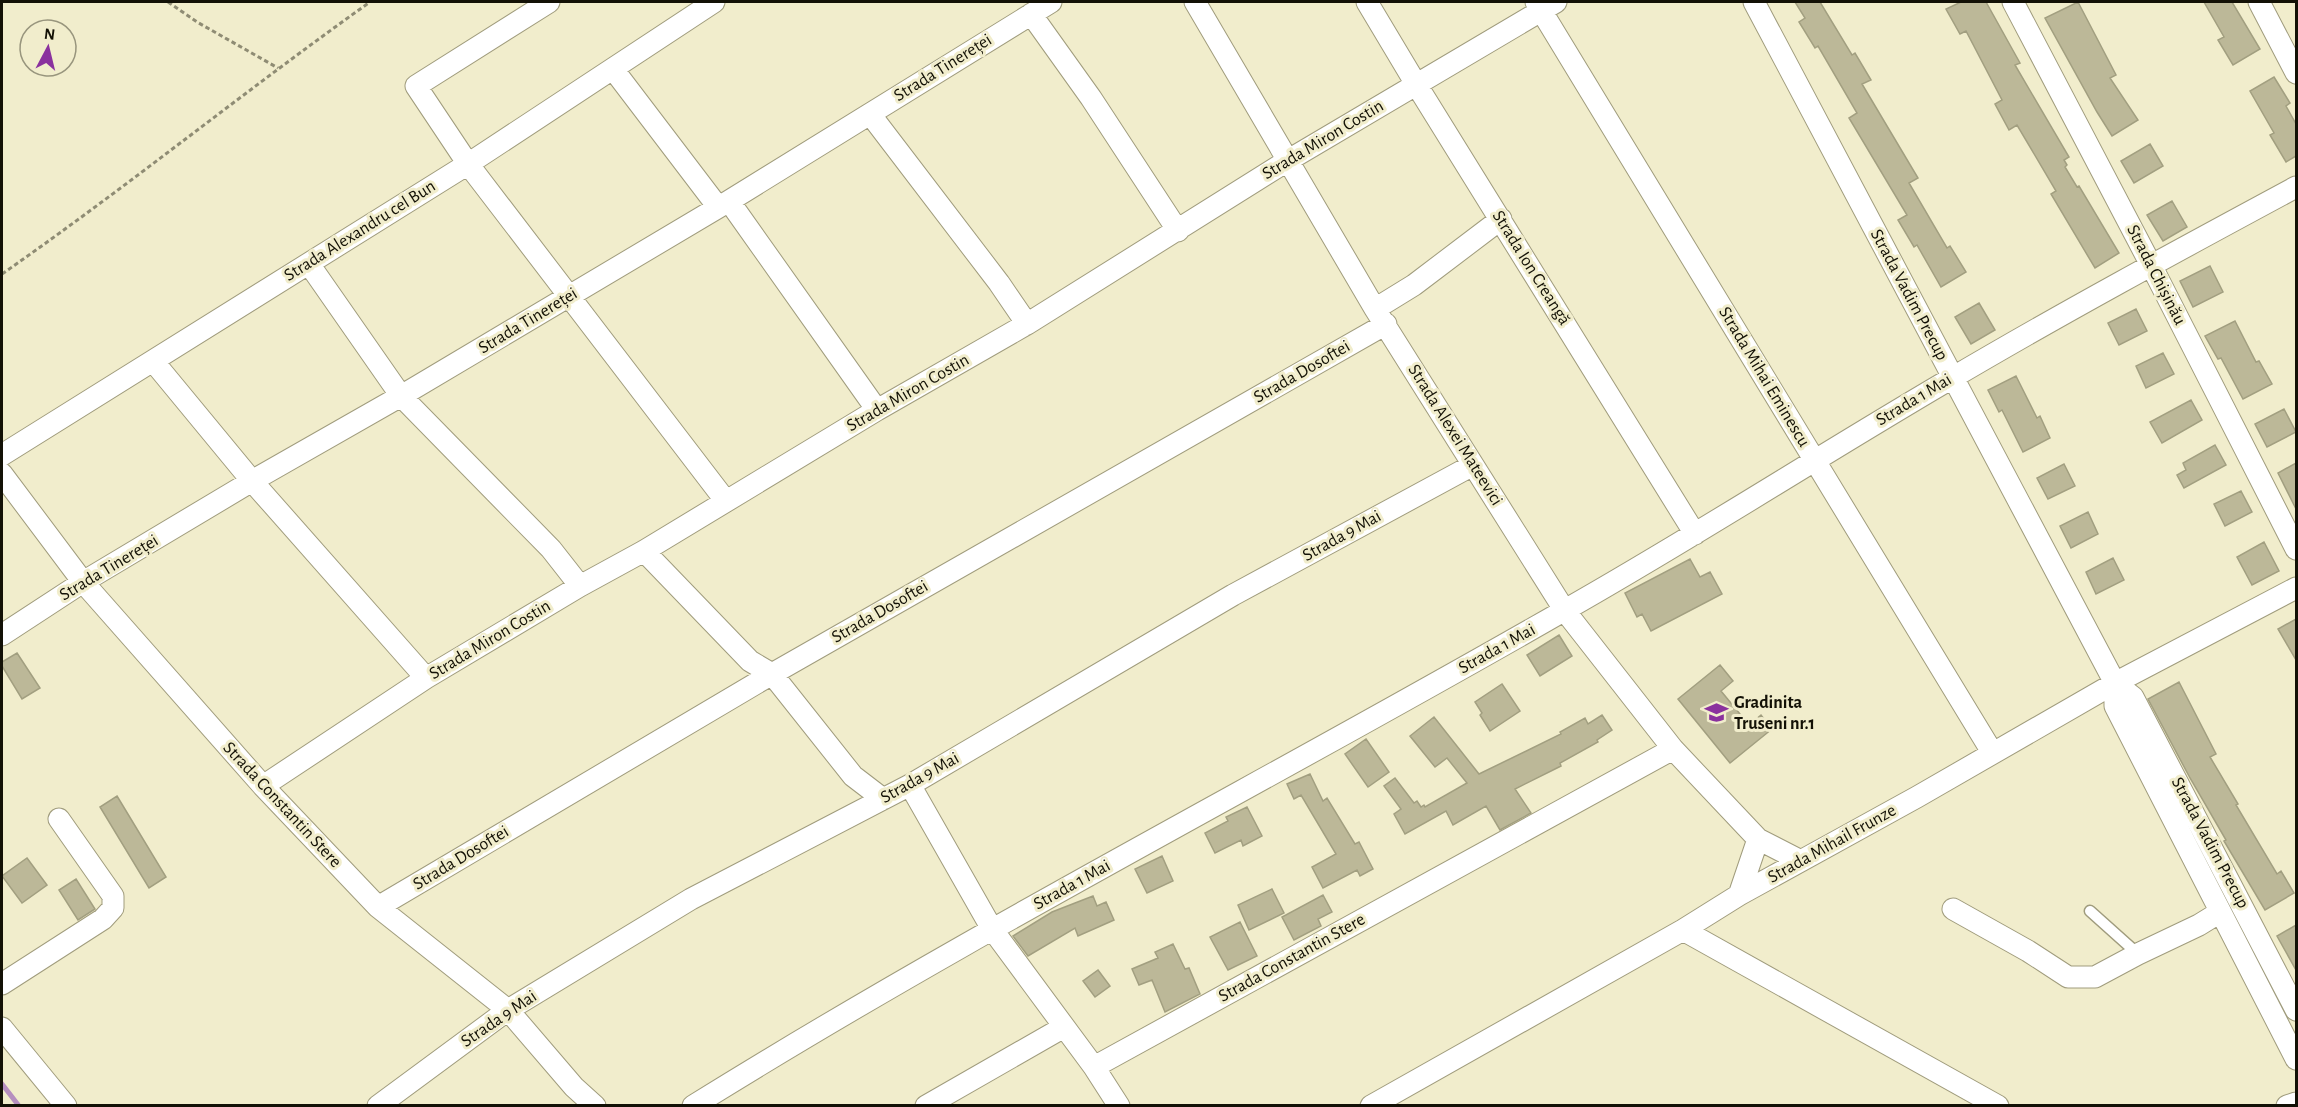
<svg xmlns="http://www.w3.org/2000/svg" width="2298" height="1107" font-family="'Alegreya Sans',sans-serif">
  <style>
    .lines { fill: none; stroke-linecap: round; stroke-linejoin: round }
    .stream { stroke: #b68fbf; stroke-width: 5 }
    .building { fill: #bcb898; stroke: #a29f80; stroke-width: 1.5 }
    .service-casing { stroke: #a09c7d; stroke-width: 13 }
    .minor-casing { stroke: #a09c7d; stroke-width: 23 }
    .path { stroke: #8f8c74; stroke-width: 3; stroke-dasharray: 4.5 3; stroke-linecap: butt }
    .service { stroke: #fff; stroke-width: 10 }
    .minor { stroke: #fff; stroke-width: 21 }
    .labels { text-anchor: middle; dominant-baseline: central; stroke-width: 6; stroke-linejoin: round; paint-order: stroke }
    .street-label { font-size: 18px; fill: #131106; stroke: #f1edcc }
    .poi-label { font-size: 18px; font-weight: bold; fill: #131106; stroke: #f1edcc; text-anchor: start }
  </style>
  <rect width="100%" height="100%" fill="#f1edcc"/>
  <g class="lines">
    <path class="stream" d="M2,1084L19,1106"/>
  </g>
  <path class="building" d="M1795,2H1820L1852,55L1855,53L1871,80L1862,84L1918,178L1909,183L1947,248L1950,246L1966,272L1941,287L1917,245L1914,247L1898,220L1907,215L1849,118L1857,113L1818,46L1815,48L1799,22L1805,18Z
    M1961,2H1986L2020,63L2015,65L2069,157L2064,160L2067,165L2065,167L2077,187L2079,186L2119,253L2095,268L2051,194L2056,191L2017,125L2009,130L1995,104L2002,100L1966,31L1960,34L1946,9Z
    M2078,2L2116,75L2110,78L2138,120L2112,136L2097,112L2045,18Z
    M2204,2H2232L2260,49L2233,65L2218,40L2224,37Z
    M2274,77L2290,103L2286,106L2296,124V156L2286,162L2270,135L2274,133L2250,91Z
    M2150,144L2163,166L2134,183L2121,161Z
    M2172,201L2187,227L2163,241L2147,215Z
    M2210,266L2223,292L2193,307L2180,281Z
    M1979,303L1995,330L1971,344L1955,317Z
    M2136,309L2147,331L2119,345L2108,323Z
    M2235,321L2256,362L2259,361L2272,384L2243,399L2221,358L2218,359L2205,336Z
    M2163,353L2174,374L2146,388L2136,366Z
    M2016,376L2037,418L2040,416L2050,438L2023,452L2002,410L1999,412L1988,390Z
    M2191,400L2202,420L2162,443L2150,422Z
    M2284,409L2296,432L2267,447L2255,424Z
    M2215,445L2226,465L2184,488L2177,475L2186,470L2183,463Z
    M2296,463V509L2278,473Z
    M2064,464L2075,486L2048,499L2037,478Z
    M2241,491L2252,512L2225,526L2214,504Z
    M2088,512L2098,534L2071,548L2060,526Z
    M2264,542L2279,571L2252,585L2237,557Z
    M2113,558L2124,580L2096,594L2086,572Z
    M1690,559L1700,577L1710,572L1722,594L1651,631L1642,614L1637,617L1625,593Z
    M2296,619V660L2278,629Z
    M1559,635L1572,656L1540,676L1527,655Z
    M17,653L40,688L22,699L2,666V662Z
    M1720,665L1733,681L1721,691L1749,725L1761,715L1772,729L1730,763L1678,699Z
    M2179,682L2216,754L2210,757L2238,804L2236,805L2277,874L2281,871L2294,893L2265,910L2224,841L2226,840L2190,778L2148,699Z
    M1502,684L1520,711L1490,731L1480,715L1482,713L1475,702Z
    M1602,715L1612,730L1597,740L1598,742L1560,763L1561,766L1515,789L1531,813L1500,830L1486,806L1453,825L1446,811L1405,834L1394,814L1401,809L1384,786L1395,778L1414,803L1417,801L1421,807L1424,805L1425,807L1467,783L1447,758L1435,767L1410,736L1434,717L1479,774L1561,734L1560,732L1585,718L1588,724Z
    M1366,739L1389,772L1368,787L1345,754Z
    M1310,774L1323,801L1327,798L1355,844L1359,842L1373,869L1360,876L1357,870L1323,888L1312,867L1336,854L1301,795L1294,799L1287,784Z
    M117,796L166,877L149,888L100,807Z
    M1247,807L1262,836L1243,846L1241,840L1215,853L1205,833L1228,821L1226,817Z
    M1162,856L1173,881L1147,893L1135,869Z
    M27,858L47,885L22,903L2,876Z
    M76,879L95,909L78,920L59,890Z
    M1272,889L1284,913L1249,930L1238,905Z
    M1323,895L1332,912L1318,919L1321,926L1294,940L1282,917Z
    M1093,896L1097,906L1106,902L1114,920L1078,936L1075,928L1028,956L1013,936L1052,912Z
    M1240,922L1257,956L1228,970L1210,937Z
    M2296,925V970L2277,936Z
    M1173,944L1185,969L1189,968L1200,994L1165,1012L1152,980L1139,985L1132,969L1158,958L1155,952Z
    M1098,970L1110,986L1095,997L1083,981Z"/>
  <g class="lines">
    <defs>
      <path id="service" d="M2090,911L2138,954"/>
      <path id="minor" d="M549,2L416,86L468,164L725,500
        M1195,2L1375,309L1565,611L1673,749L1758,839L1801,861
        M1367,2L1416,84L1695,534
        M1536,2L1992,752
        M1754,2L2115,683L2133,697L2296,1010
        M2013,2L2151,265L2296,549
        M2259,2L2296,73
        M1031,14L1091,98L1178,231
        M613,69L718,207
        M870,114L999,283L1027,324
        M729,201L877,410
        M309,264L401,396L551,549L580,586
        M1375,309L1414,285L1501,219
        M153,361L252,481L426,678
        M2,455L468,164L714,2
        M2,474L83,582L263,786L378,907L508,1010L574,1087L595,1106
        M644,551L750,661L772,674L853,776L883,799
        M2,635L83,582L252,481L401,396L729,201L1051,2
        M2115,683V706L2296,1059
        M910,785L992,929L1094,1067L1119,1106
        M263,786L426,678L580,586L644,551L877,410L1027,324L1287,161L1556,2
        M1739,895L1758,839
        M378,907L772,674L1386,324
        M1953,909L2028,951L2068,977H2095L2138,954L2199,925L2220,912
        M1683,930L1998,1106
        M2,984L103,919L113,908V896L59,819
        M2,1028L66,1106
        M1094,1067L1673,749
        M378,1106L508,1010L691,899L910,785L1233,595L1473,465
        M693,1106C977,929 1275,777 1565,610C1694,537 1819,456 1947,381C2062,313 2179,250 2296,187
        M926,1106L1064,1027
        M1371,1106L1683,930L1739,895L1917,797L2115,683L2296,588
        M2287,1106L2296,1103"/>
    </defs>
    <use href="#service" class="service-casing"/>
    <use href="#minor" class="minor-casing"/>
    <path class="path" d="M168,2L197,22L278,68
      M2,274C127,187 246,90 370,2"/>
    <use href="#service" class="service"/>
    <use href="#minor" class="minor"/>
  </g>
  <defs>
    <symbol id="school-bare" viewBox="-9 -9 18 18"><path d="M0-5L7-2L0 1L-7-2ZM-4 1L0 2.5L4 1V4Q0 6-4 4Z" fill="#8a319e" stroke="#f1edcc" stroke-width="2.5" paint-order="stroke"/></symbol>
  </defs>
  <g fill-rule="evenodd">
    <use href="#school-bare" x="1700" y="696" width="33" height="33"/>
  </g>
  <g class="labels">
    <g class="street-label">
      <text transform="translate(943 68) rotate(-32)">Strada Tinereței</text>
      <text transform="translate(1323 140) rotate(-31)">Strada Miron Costin</text>
      <text transform="translate(360 231) rotate(-32)">Strada Alexandru cel Bun</text>
      <text transform="translate(1531 268) rotate(58)">Strada Ion Creangă</text>
      <text transform="translate(2156 275) rotate(63)">Strada Chișinău</text>
      <text transform="translate(1909 295) rotate(62)">Strada Vadim Precup</text>
      <text transform="translate(528 321) rotate(-31)">Strada Tinereței</text>
      <text transform="translate(1302 372) rotate(-30)">Strada Dosoftei</text>
      <text transform="translate(1764 377) rotate(59)">Strada Mihai Eminescu</text>
      <text transform="translate(908 393) rotate(-30)">Strada Miron Costin</text>
      <text transform="translate(1914 400) rotate(-31)">Strada 1 Mai</text>
      <text transform="translate(1455 435) rotate(58)">Strada Alexei Mateevici</text>
      <text transform="translate(1342 536) rotate(-29)">Strada 9 Mai</text>
      <text transform="translate(109 568) rotate(-31)">Strada Tinereței</text>
      <text transform="translate(880 612) rotate(-30)">Strada Dosoftei</text>
      <text transform="translate(490 640) rotate(-31)">Strada Miron Costin</text>
      <text transform="translate(1497 649) rotate(-29)">Strada 1 Mai</text>
      <text transform="translate(920 778) rotate(-29)">Strada 9 Mai</text>
      <text transform="translate(282 805) rotate(47)">Strada Constantin Stere</text>
      <text transform="translate(2210 843) rotate(62)">Strada Vadim Precup</text>
      <text transform="translate(1832 844) rotate(-29)">Strada Mihail Frunze</text>
      <text transform="translate(461 858) rotate(-31)">Strada Dosoftei</text>
      <text transform="translate(1072 885) rotate(-29)">Strada 1 Mai</text>
      <text transform="translate(1292 958) rotate(-29)">Strada Constantin Stere</text>
      <text transform="translate(499 1019) rotate(-34)">Strada 9 Mai</text>
    </g>
    <g class="poi-label">
      <text x="1734" y="703">Gradinita<tspan x="1734" dy="21">Truseni nr.1</tspan></text>
    </g>
  </g>
  <rect width="2298" height="1107" fill="none" stroke="#131106" stroke-width="6"/>
  <g transform="translate(48 48) rotate(7)"><circle r="28" fill="#f1edcc" stroke="#98957d" stroke-width="1.5"/>
  <path d="M0-4.5L10 22L0 15L-10 22Z" fill="#8a319e"/>
  <text y="-9" font-size="16" font-weight="bold" text-anchor="middle" fill="#131106">N</text>
  </g>
</svg>
